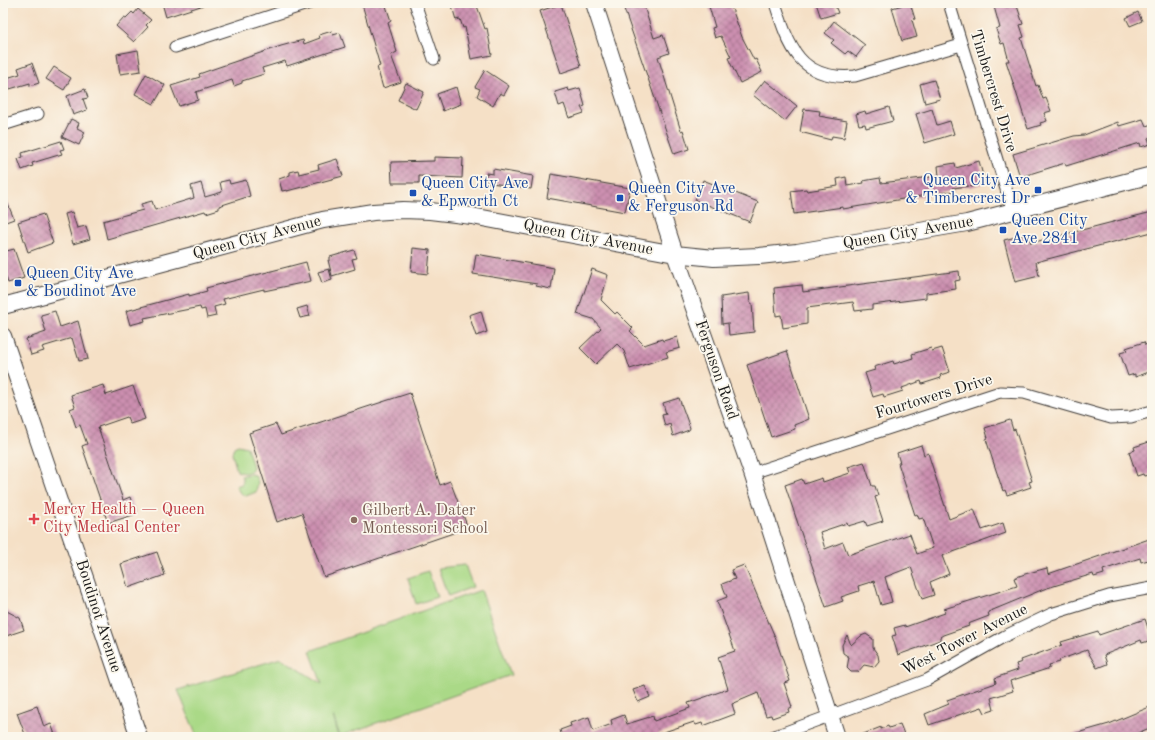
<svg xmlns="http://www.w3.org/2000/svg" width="1155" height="740" font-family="'Old Standard TT',serif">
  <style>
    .park { fill: #aad987; stroke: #637a52 }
    .building { fill: url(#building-cross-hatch) }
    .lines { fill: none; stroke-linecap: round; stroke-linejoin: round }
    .street-casing { stroke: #3d3936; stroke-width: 13 }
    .secondary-casing { stroke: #3d3936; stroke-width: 18 }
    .street { stroke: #fff; stroke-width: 11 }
    .secondary { stroke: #fff; stroke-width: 16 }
    .transit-dot { fill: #1a4fb4; stroke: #fbf7ec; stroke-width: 1.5 }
    .health-dot { fill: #e0444e; stroke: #fbf7ec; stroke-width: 1.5 }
    .education-dot { fill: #8d6e63; stroke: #fbf7ec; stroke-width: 1.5 }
    .labels { text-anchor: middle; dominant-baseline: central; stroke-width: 3.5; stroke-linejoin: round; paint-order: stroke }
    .street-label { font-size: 16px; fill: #1c1c1c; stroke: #fbf7ec }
    .transit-label { font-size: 16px; fill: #164399; stroke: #fbf7ec; text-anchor: start }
    .health-label { font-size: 16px; fill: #be3a42; stroke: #fbf7ec; text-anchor: start }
    .education-label { font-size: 16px; fill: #785e54; stroke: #fbf7ec; text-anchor: start }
  </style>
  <defs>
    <pattern id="building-cross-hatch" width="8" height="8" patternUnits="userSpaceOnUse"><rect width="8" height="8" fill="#cc8fb0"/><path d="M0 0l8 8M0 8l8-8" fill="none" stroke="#a5748e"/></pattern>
  </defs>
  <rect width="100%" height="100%" fill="#fbf7ec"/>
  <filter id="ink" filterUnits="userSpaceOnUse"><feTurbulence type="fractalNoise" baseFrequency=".025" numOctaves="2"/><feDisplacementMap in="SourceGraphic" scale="8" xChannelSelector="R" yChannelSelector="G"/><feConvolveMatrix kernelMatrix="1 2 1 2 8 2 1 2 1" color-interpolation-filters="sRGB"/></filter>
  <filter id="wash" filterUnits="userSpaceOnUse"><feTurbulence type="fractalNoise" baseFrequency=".012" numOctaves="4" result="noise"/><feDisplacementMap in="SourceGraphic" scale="16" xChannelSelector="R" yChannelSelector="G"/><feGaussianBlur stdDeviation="0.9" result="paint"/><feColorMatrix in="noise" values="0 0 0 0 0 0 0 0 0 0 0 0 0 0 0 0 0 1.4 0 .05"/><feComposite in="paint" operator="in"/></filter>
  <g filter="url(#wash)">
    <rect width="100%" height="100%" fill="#f5e0c6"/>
    <path class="park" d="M238,445L247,447L253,467C250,474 245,474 237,471L232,453L234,447Z
      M250,474L255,475L258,482L256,492L246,496L240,493L236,486L242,484L243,480L241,476Z
      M465,565L473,587L448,596L438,568Z
      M428,571L437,597L416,604L408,578Z
      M481,590L511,675L340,736L333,716L339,737H197L178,690L281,658L322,684L310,651Z"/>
    <g id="blocks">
      <path class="building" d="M162,3H204V5L166,17Z
        M367,3H385L391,21L388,23L397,52L391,55L401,82L383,88L377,67L380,66L362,4Z
        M451,3H468L469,5L476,3L485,29L487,28L492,55L471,59L465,27L463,28L460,19L456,20Z
        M622,3H643L654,38L663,35L669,53L658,57L681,131L683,130L689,149L674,154Z
        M708,3H730L742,37L754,60L756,59L762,72L740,83L728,58L731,57L721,36L715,38L712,28L715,27Z
        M816,3H834L838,13L821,18Z
        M910,3L915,19L912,20L917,37L902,41L892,8Z
        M993,3H1016L1023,24L1020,25L1024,37L1021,38L1036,86L1038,85L1043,99L1046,98L1051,111L1044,113L1047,121L1040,123L1041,125L1028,129L1006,61H1009L1004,43L1001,44L996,29L1000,28Z
        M561,4L581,66L561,73L540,11Z
        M138,9L151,20L146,25L148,27L134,42L116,26L124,17L126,18L132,12L134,14Z
        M1138,12L1142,21L1130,26L1126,18Z
        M834,21L865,45L856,57L848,51L845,54L831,43L834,40L825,33Z
        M332,31L333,35L340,33L345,47L287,66L285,61L262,68L264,74L242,81V83L234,86L232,80L196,92L198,100L179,106L171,86L200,77L199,74L219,67L281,46L303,40L304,44L320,38L319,35Z
        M138,50L141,71L120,74L117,54Z
        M32,63L39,83L30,86V83L3,91V79L20,74L18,68Z
        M54,67L71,78L64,90L46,79Z
        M485,70L509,86L504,95L500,93L493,106L477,96L480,89L475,87Z
        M146,74L165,85L154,104L135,94Z
        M765,80L797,106L785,121L753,95Z
        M934,80L940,99L925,103L920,84Z
        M406,83L424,92L416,109L398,100Z
        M456,87L461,104L443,111L437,94Z
        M568,88L569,91L580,88L585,106L581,107L584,113L569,118L564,104L559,106L555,92Z
        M85,89L88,98L83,99L87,110L73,115L67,96Z
        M889,107L893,121L866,128L865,124L859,125L856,114L865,111L866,114Z
        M804,109L820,111L819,116L847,121L844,138L832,136L831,140L800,132Z
        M932,109L937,125L950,121L954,134L925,143L916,114Z
        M71,119L79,123L77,128L85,132L79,145L62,137Z
        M1143,119L1146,126L1152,124V136L1148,138L1150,144L1141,147L1140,143L1066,166L1065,163L1020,177L1013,154L1074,136L1084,135L1118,122L1119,126Z
        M61,141L64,149L60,150L62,154L32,163L33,166L22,170L18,159L23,157L22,153Z
        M434,157L463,158L462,178L419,176V183H392L391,162L434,161Z
        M337,159L343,176L287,191V190L282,191L279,179L290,175V172L298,170L299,174L319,169L318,165Z
        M979,161L985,183L970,187L969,186L953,188L954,191L933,194L843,209V207L794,214L791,191L806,189L807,191L838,186L837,179L846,177L847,186L864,183L863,181L880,178L881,183L939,176L938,166L955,163L956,168Z
        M493,169L533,176L531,189L485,182L486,173L493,174Z
        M551,174L630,188L625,212L547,198Z
        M229,180L230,184L246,180L250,196L219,206V209L206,213L205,211L107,239L103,221L143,210L141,204L152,201L155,210L194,198L191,186L201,183L205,197L222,192L220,182Z
        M703,180L758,202L750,222L695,200Z
        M3,192L14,219L3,223Z
        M72,212L77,228L86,226L90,239L73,244L65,214Z
        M1152,212V232L1036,262L1039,276L1015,282L1004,240L1028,234L1031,243Z
        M43,214L53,243L28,252L18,222Z
        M413,248L430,250L428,274L411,272Z
        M14,249L24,278L8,283L3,268V252Z
        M354,250L357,258L352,259L355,269L332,276L328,260H330V257Z
        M476,254L554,268L551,289L536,286L537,284L473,274Z
        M306,262L311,281L264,291V289L223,299L225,304L214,307L216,316L207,318L205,309L201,310L200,307L144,318L145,321L130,325L126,311L189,294V296L207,291L206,288Z
        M329,269L332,280L322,283L318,272Z
        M592,269L608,275L601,300L615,314L617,312L633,328L630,331L644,345L662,339L663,341L677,337L680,348L666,352L668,357L630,369L624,351L617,344L596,364L580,348L601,328L593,319L577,314Z
        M959,271L960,280L955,281L956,289L926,293V298L872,305V309L855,311L853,302L807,308V324L783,328L781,315L776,316L774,288L802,285L803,292Z
        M749,293L750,303H752L754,332L729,335L728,323L722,324L721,297Z
        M307,306L310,316L300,318L297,309Z
        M55,311L60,327L78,321L88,359L79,361L72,338L42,347L44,351L31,355L26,339L46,332L41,315Z
        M481,311L487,332L476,336L469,315Z
        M1144,342L1145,345L1152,342V371L1135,377V374L1128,376L1120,353L1127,351L1126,348Z
        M931,348L932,351L942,348L950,372L940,375L941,378L922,384L921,381L902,388L903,391L884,397L883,394L873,397L865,373L875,370L874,367L893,361L894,364L913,358L912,354Z
        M787,351L809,419L794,425L795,429L771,437L747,365Z
        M103,385L106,395L133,386L145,419L130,424L127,417L98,427L123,500L130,497L136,514L108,523L82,446L87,444L80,425L76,427L70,409L75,407L71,395Z
        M410,393L440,485L450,481L468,528L324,577L302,513L277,522L249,433L276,424L281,435Z
        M679,398L690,428L689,430L673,436L670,424L665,426L662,415L666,414L663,403Z
        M1010,420L1013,430L1015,429L1032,481L1029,482L1031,487L1007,495L1005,490L1003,491L992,458L986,439L988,438L985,428Z
        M1152,441V474L1144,476L1143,474L1137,476L1129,452L1135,450L1134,447Z
        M921,445L924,455L928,453L949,519L974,509L982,530L1003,523L1006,533L942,556L949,574L930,582L934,595L922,599L911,567L885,577L892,602L881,605L874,581L858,586L859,591L841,597L843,601L826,607L785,485L802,479L804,484L822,478L823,482L850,473L848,467L864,462L872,486H875L878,496L875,497L883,521L867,526L865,521L848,526L847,523L820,532L825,549L843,542L848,555L910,534L917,554L933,548L923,518L919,519L917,514L915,515L898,463H900L897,453Z
        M1152,538V559L1141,562L1140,558L1109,568L1103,570L1104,574L1094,577L1093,574L1044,589L988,612L989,616L968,624L969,626L943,635L940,637V640L898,655L892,636L896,635L894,628L905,625V627L945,613L944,609L1017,586L1014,578L1025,574L1047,568L1048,574Z
        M157,552L165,575L128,588L121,564Z
        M744,565L775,637L790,681L784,683L792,707L788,709L789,712L772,718L771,715L766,716L758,693L732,704L735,714L703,726L702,723L696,725L694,722L649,737H562L560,730L571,726L570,723L589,717L593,731L612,724L611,720L624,715L627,724L653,716L654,721L690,708L688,703L728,689L718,657L735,651L717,601L727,597L722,584L735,579L731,570Z
        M3,609L20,618L24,630L3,637Z
        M1145,619L1152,640L1142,643L1141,640L1104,655L1107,664L1097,668L1087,650L1059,660L1060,662L1049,665L1050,668L1010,681L1013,691L991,698L994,710L985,713L982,707L929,725L925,714L949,704L947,700L996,683L995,678L1018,670L1016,664L1022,662L1021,660L1062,645L1061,642L1098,631L1099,635Z
        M866,634L873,639V648L878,655L879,661L874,667L864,665L858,672H851L847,668L849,657L843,653L842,645L847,635L851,645L861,636Z
        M645,686L650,697L638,702L633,690Z
        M37,706L44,727L51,724L56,737H26L17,713Z
        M1152,706V727L1128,737H1123L1122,735L1115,737H1071L1070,735L1109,724Z
        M900,724L904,734L896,737H862L861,735L881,727V729L888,726L889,728Z"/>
    </g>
  </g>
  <g filter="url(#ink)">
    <use href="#blocks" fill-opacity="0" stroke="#3d3936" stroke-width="1"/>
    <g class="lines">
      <defs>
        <path id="street" d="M415,3L434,59
          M775,3C789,47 800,81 855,76L961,45
          M949,3L1013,212
          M175,47L310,3
          M3,125L38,114
          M752,473L1000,392L1024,393L1111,418L1131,417L1152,411
          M772,737L927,680L1005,636L1051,614L1109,596L1152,588"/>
        <path id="secondary" d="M594,3L675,254L752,473L837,737
          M3,306L323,220L373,212L403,210L430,211L472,216L675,254L714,258L759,256L797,252L967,223L1152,175
          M3,336L139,737"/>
      </defs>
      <use href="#street" class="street-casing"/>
      <use href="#secondary" class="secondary-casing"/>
      <use href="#street" class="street"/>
      <use href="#secondary" class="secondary"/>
    </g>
  </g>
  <g class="transit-dot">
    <rect x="1034" y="186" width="8" height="8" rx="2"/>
    <rect x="409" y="189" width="8" height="8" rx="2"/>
    <rect x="616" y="194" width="8" height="8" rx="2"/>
    <rect x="999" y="226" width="8" height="8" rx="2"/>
    <rect x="14" y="279" width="8" height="8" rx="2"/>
  </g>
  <path class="health-dot" d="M32 513h4v4h4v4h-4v4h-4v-4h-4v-4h4z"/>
  <circle class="education-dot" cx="354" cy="520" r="4"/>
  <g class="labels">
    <g class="street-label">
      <text transform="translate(993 91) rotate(73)">Timbercrest Drive</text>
      <text transform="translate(908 233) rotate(-10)">Queen City Avenue</text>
      <text transform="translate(257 238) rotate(-15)">Queen City Avenue</text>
      <text transform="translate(588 238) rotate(11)">Queen City Avenue</text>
      <text transform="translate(716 370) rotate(71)">Ferguson Road</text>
      <text transform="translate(934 397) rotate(-17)">Fourtowers Drive</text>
      <text transform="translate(98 616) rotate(72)">Boudinot Avenue</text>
      <text transform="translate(965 640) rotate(-27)">West Tower Avenue</text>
    </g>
    <g class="transit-label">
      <text x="1030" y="181" text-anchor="end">Queen City Ave<tspan x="1030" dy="18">&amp; Timbercrest Dr</tspan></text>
      <text x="421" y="184">Queen City Ave<tspan x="421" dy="18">&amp; Epworth Ct</tspan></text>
      <text x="628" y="189">Queen City Ave<tspan x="628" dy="18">&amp; Ferguson Rd</tspan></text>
      <text x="1011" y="221">Queen City<tspan x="1011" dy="18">Ave 2841</tspan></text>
      <text x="26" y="274">Queen City Ave<tspan x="26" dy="18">&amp; Boudinot Ave</tspan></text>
    </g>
    <g class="health-label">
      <text x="43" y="510">Mercy Health — Queen<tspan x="43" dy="18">City Medical Center</tspan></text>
    </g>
    <g class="education-label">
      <text x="362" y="511">Gilbert A. Dater<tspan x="362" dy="18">Montessori School</tspan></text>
    </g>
  </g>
  <rect width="1155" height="740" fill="none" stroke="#fbf7ec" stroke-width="16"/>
</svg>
